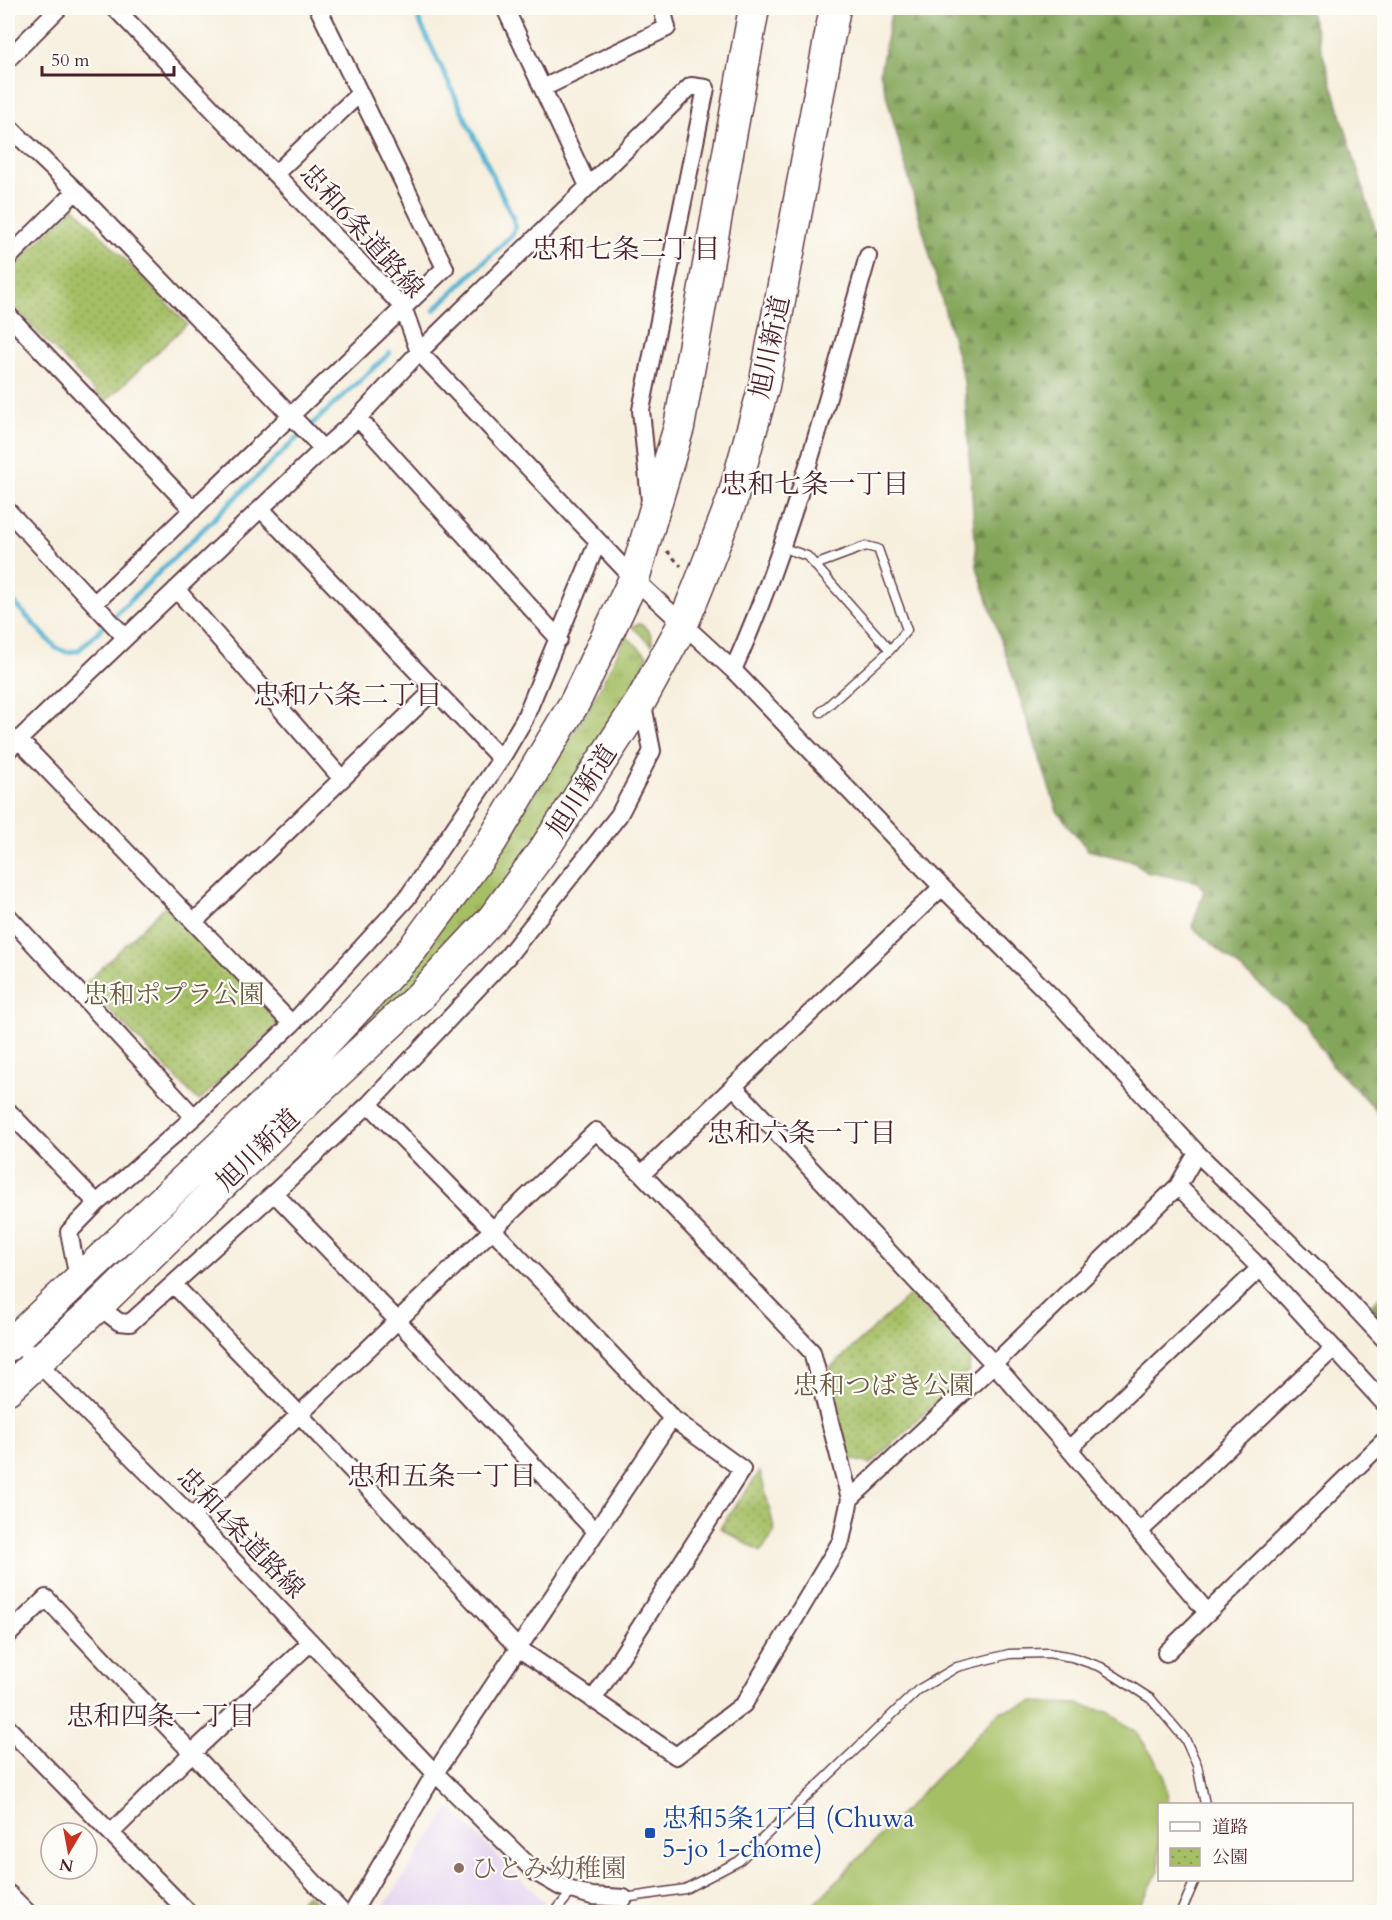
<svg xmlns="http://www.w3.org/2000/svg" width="1392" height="1920" font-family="Cardo,'Noto Serif JP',serif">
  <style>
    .built { fill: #e4d3f1 }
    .grass { fill: url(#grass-tufts); stroke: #786f48; stroke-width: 1.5 }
    .forest { fill: url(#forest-firs); stroke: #676242; stroke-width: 1.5 }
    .park { fill: url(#park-dots); stroke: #786f48; stroke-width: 1.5 }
    .garden { fill: #a5bf65; stroke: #786f48; stroke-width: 1.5 }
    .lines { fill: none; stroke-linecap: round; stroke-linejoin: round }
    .stream { stroke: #53b3d2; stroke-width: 5 }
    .lane-casing { stroke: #643e46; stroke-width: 11 }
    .street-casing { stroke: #643e46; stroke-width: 20 }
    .highway-casing { stroke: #643e46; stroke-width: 33 }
    .path { stroke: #643e46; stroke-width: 3; stroke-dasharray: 4.5 4.5; stroke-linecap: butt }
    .lane { stroke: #fff; stroke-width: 8 }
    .street { stroke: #fff; stroke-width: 16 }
    .highway { stroke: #fff; stroke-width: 30 }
    .transit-dot { fill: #1a4fb4; stroke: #fdfcf7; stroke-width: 2 }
    .education-dot { fill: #8d6e63; stroke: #fdfcf7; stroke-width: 2 }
    .labels { text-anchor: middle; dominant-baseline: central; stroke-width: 4.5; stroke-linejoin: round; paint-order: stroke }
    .street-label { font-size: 26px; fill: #4a1f2b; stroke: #fdfcf7 }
    .park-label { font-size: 26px; fill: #6a573f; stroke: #fdfcf7 }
    .transit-label { font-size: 26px; fill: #164399; stroke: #fdfcf7; text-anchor: start }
    .education-label { font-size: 26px; fill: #785e54; stroke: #fdfcf7; text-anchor: start }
    .neighbourhood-label { font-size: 27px; fill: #4a1f2b; stroke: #fdfcf7 }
  </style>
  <defs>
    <pattern id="grass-tufts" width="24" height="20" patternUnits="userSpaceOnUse" patternTransform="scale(1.5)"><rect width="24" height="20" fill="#a5bf65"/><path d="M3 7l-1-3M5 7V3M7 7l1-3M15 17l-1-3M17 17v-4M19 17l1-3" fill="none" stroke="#889b53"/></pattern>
    <pattern id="forest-firs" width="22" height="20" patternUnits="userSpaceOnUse" patternTransform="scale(1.5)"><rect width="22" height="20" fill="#84a65a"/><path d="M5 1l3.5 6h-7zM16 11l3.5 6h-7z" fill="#6e874b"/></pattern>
    <pattern id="park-dots" width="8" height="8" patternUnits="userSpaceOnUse" patternTransform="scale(1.5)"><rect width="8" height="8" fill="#a5bf65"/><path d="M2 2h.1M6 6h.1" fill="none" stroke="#889b53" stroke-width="1.8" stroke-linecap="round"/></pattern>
  </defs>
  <rect width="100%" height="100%" fill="#fdfcf7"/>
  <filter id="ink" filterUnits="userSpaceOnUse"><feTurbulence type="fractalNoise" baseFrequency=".0167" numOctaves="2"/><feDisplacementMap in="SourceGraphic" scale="12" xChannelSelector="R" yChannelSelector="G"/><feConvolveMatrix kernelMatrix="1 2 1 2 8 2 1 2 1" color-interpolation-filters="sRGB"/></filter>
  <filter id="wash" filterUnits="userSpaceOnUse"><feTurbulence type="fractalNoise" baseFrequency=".008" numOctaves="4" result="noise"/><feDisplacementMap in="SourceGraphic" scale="24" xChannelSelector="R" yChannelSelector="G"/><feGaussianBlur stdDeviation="1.35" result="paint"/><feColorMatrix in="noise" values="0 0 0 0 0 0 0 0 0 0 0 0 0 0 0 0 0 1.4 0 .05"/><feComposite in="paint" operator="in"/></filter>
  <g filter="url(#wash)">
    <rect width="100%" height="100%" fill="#f7efde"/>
    <path class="built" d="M450,1807L545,1903L541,1911L538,1912H380Z"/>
    <path class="grass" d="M640,624C650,629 652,635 653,646L631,626Z
      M626,636L648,656L590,762L469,931L312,1085L306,1079L499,851L591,705Z"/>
    <path class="forest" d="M892,8H1309L1375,228L1384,243V1122L1374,1108L1331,1064L1305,1023L1192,927L1204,891L1198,882L1146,872L1135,862L1088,850L1057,811L977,567L964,381L880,72Z
      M1384,1293V1321L1369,1307Z"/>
    <path class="park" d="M74,207L187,324L105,402L8,301V271Z
      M167,904L280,1023L199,1101L84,985Z
      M911,1294L970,1355L969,1371L871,1464L846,1458L826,1372Z
      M760,1471L775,1531L761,1552L720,1528Z
      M307,1894L322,1908V1912H287Z"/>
    <path class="garden" d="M1034,1702L1076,1704L1108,1712L1137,1733L1163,1772L1169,1804H1160L1159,1870L1137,1912H807L999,1712Z"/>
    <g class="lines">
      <path class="stream" d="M413,8L513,218L515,227L512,235L434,310
        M8,596L56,648L66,652L78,651L297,438L390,353"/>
    </g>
  </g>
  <g filter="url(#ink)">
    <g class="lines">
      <defs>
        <path id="lane" d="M781,547L807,556L890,650L821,712
          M815,565L866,546L878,549L907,630L890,650
          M624,1898L685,1889L739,1861L918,1690L957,1667L1009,1654L1048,1653L1072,1657L1101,1667L1151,1699L1185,1739L1197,1765L1205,1804
          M555,1912L573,1890
          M1181,1912L1195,1880"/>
        <path id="street" d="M115,8L403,307L419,352L634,579L733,670L942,887L1059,1004L1197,1153L1341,1293L1384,1339
          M505,8L588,186
          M8,59L59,8
          M543,88L667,28L662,8
          M8,126L76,191L323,449
          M276,173L359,94
          M8,258L76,191
          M8,315L193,510
          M358,418L559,639
          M261,509L501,759
          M8,511L125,637
          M176,589L342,779
          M95,603L445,268L318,8
          M733,670C793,537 828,395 868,256
          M18,739L292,1024
          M8,750L323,449L358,418L419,352L691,86L706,88L641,410L650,501
          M8,916L194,1117
          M195,921L434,690
          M734,1087L994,1364L1069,1449L1207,1612
          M8,1111L97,1203
          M642,1174L942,887
          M1178,1186L1260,1268L1384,1403
          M274,1193L397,1320L595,1531
          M78,1278L69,1232L97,1203L194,1117L292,1024L407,898L501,759L524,720L598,541
          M174,1285L299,1414L518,1648L676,1756L744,1704L841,1541L850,1499L812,1352L642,1174L596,1131L192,1517
          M98,1306L119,1322L130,1323L274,1193L369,1104L507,957L619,815L652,751L642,700
          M10,1335L192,1517L435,1773L535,1872L561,1887L592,1896L624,1898
          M1069,1449L1260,1268
          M850,1499L994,1364L1178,1186L1197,1153
          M1139,1532L1334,1348
          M8,1635L46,1598L342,1912
          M1166,1653L1384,1441
          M593,1700L742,1469L672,1418
          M8,1728L188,1912
          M111,1833L192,1753L311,1642
          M8,1893L27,1912
          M353,1912L435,1773L672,1418L493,1230L369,1104"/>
        <path id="highway" d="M8,1346L295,1075L411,951L492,841L575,702L634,579L679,427L754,8
          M8,1389L98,1306L314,1095L419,997L493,918L545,848L642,699L683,624L699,585L732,500L764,386L835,8"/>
      </defs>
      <use href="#lane" class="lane-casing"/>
      <use href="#street" class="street-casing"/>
      <use href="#highway" class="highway-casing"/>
      <path class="path" d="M667,551L681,566"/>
      <use href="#lane" class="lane"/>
      <use href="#street" class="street"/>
      <use href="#highway" class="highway"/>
    </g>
  </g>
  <rect class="transit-dot" x="644" y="1827" width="12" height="12" rx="3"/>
  <circle class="education-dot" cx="459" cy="1868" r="6"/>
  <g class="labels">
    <g class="street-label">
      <text transform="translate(362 231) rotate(48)">忠和6条道路線</text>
      <text transform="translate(770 347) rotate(-78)">旭川新道</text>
      <text transform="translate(582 791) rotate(-57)">旭川新道</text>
      <text transform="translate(258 1150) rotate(-44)">旭川新道</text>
      <text transform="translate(241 1533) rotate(46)">忠和4条道路線</text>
    </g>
    <g class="park-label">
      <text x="174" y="994">忠和ポプラ公園</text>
      <text x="884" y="1385">忠和つばき公園</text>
    </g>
    <g class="transit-label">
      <text x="662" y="1818">忠和5条1丁目 (Chuwa<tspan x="662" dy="30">5-jo 1-chome)</tspan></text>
    </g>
    <g class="education-label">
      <text x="471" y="1868">ひとみ幼稚園</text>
    </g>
    <g class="neighbourhood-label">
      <text x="626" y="249">忠和七条二丁目</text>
      <text x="815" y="484">忠和七条一丁目</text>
      <text x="348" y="695">忠和六条二丁目</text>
      <text x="802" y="1133">忠和六条一丁目</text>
      <text x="442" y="1476">忠和五条一丁目</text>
      <text x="161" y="1716">忠和四条一丁目</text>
    </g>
  </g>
  <rect width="1392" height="1920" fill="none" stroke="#fdfcf7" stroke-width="30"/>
  <rect x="1158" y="1803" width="195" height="78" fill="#fdfcf7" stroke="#b5a4a5" stroke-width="1.5"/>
  <rect x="1170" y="1822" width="30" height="9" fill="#ffffff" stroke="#b5a4a5" stroke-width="1.5"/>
  <text x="1212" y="1833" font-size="18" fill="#4a1f2b">道路</text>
  <rect x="1170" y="1848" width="30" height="18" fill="url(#park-dots)" stroke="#b5a4a5" stroke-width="1.5"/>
  <text x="1212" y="1863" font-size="18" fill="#4a1f2b">公園</text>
  <g transform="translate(69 1851) rotate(190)"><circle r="28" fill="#fdfcf7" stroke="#b5a4a5" stroke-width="1.5"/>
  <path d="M0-4.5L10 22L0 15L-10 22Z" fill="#c8321e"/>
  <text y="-9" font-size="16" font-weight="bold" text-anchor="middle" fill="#4a1f2b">N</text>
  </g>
  <path d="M42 66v9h132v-9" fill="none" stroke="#4a1f2b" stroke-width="3"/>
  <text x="51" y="66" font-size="18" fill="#4a1f2b" stroke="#fdfcf7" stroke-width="4.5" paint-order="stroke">50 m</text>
</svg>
